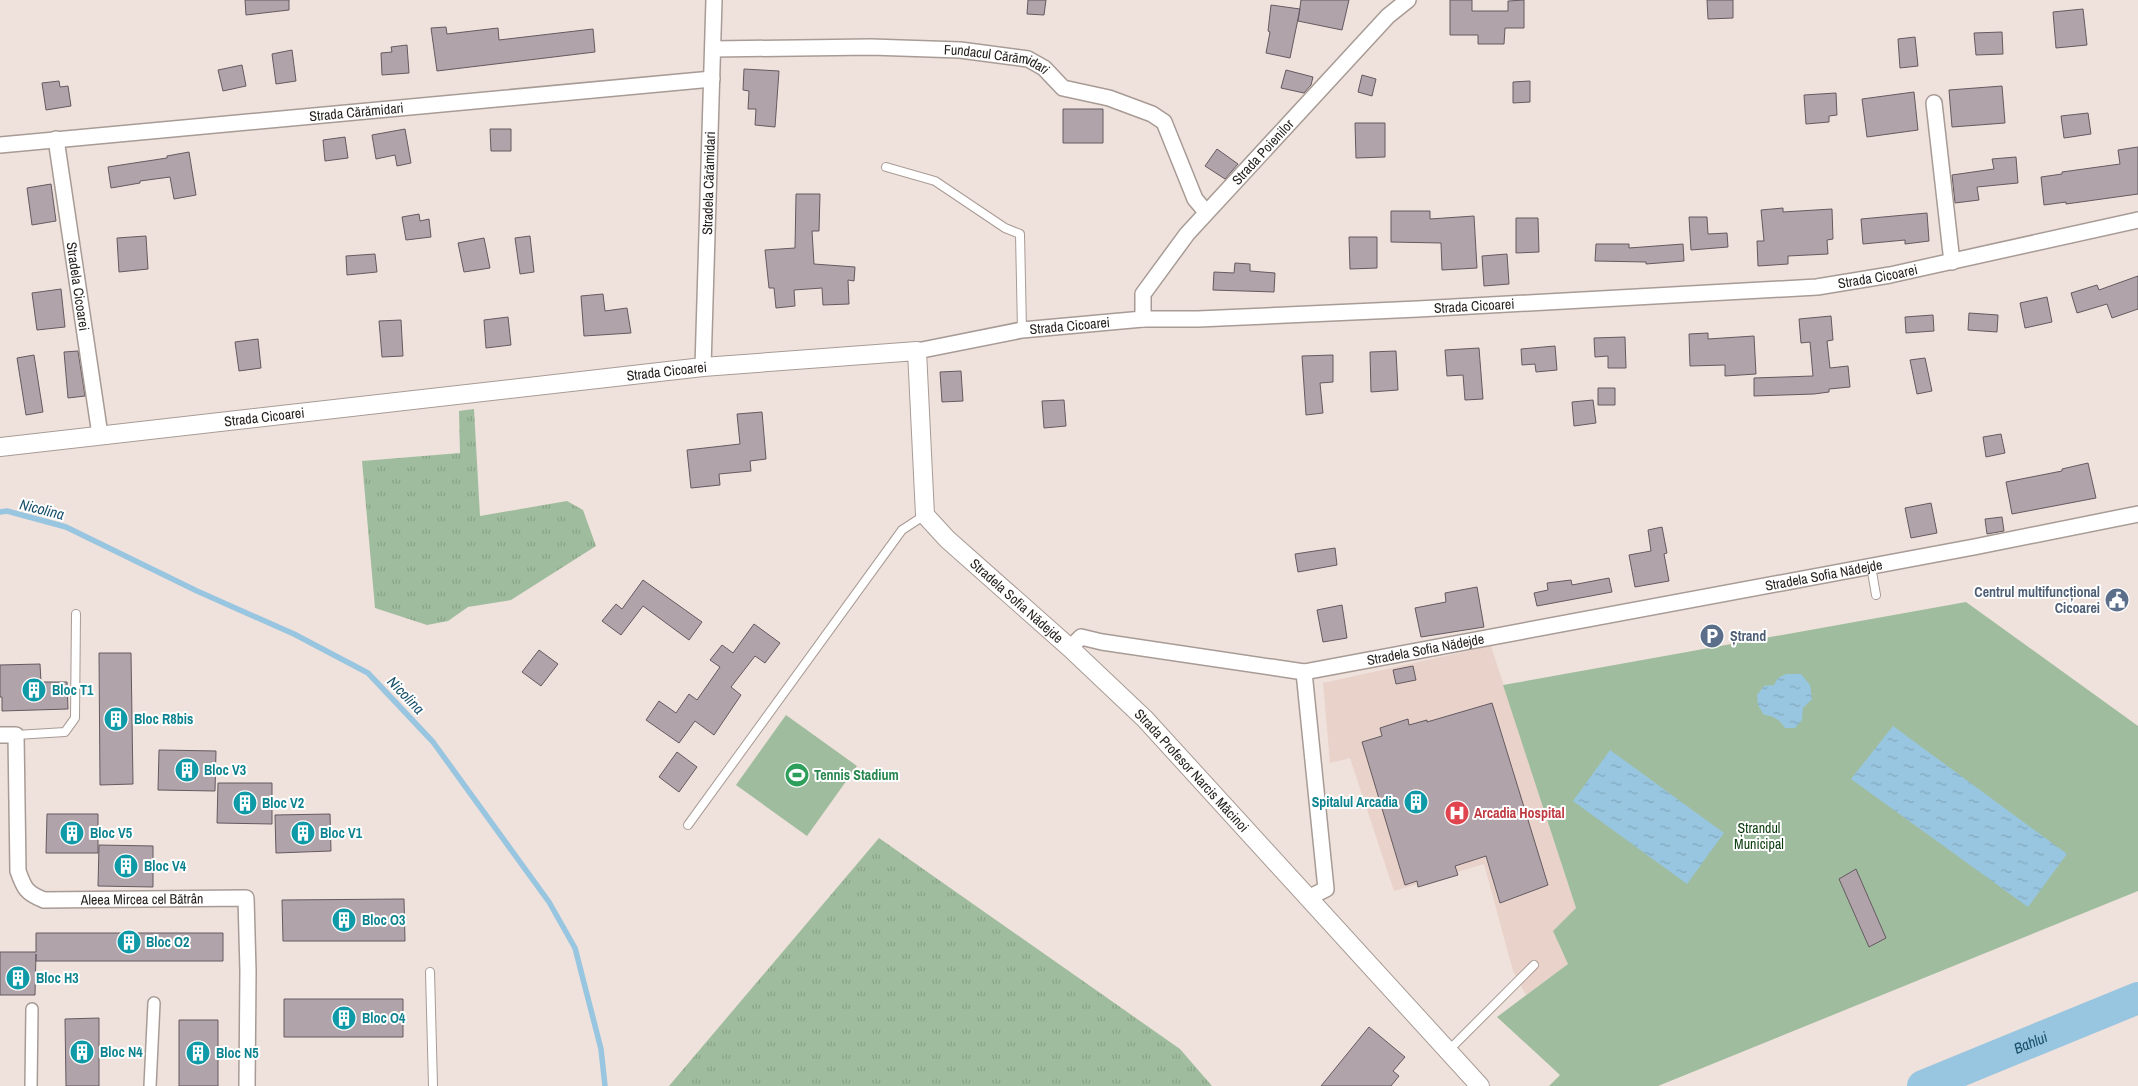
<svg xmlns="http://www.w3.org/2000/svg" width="2138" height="1086" font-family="'Archivo Narrow',sans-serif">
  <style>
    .built { fill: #e8d2c9 }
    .grass { fill: url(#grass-tufts) }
    .green { fill: #9fbd9e }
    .water { fill: url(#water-ripples) }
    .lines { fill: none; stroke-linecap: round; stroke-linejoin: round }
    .stream { stroke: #98c5df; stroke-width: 5.5 }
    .river { stroke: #98c5df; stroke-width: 32 }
    .building { fill: #b0a3aa; stroke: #655a61 }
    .service-casing { stroke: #a89b95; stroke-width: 10 }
    .pedestrian-casing { stroke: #a89b95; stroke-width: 14 }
    .minor-casing { stroke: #a89b95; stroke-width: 18 }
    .tertiary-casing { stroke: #a89b95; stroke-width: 20 }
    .service { stroke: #fff; stroke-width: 8 }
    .pedestrian { stroke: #fff; stroke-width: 11 }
    .minor { stroke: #fff; stroke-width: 15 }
    .tertiary { stroke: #fff; stroke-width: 18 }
    .labels { text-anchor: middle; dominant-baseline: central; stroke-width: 4; stroke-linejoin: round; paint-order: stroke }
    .street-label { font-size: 14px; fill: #241f1d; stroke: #fff }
    .service-label { font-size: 14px; font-weight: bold; fill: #4e5e75; stroke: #fff; text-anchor: end }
    .culture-label { font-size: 14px; font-weight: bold; fill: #0d838f; stroke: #fff; text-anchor: start }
    .leisure-label { font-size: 14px; font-weight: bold; fill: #27864d; stroke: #fff; text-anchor: start }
    .health-label { font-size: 14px; font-weight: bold; fill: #be3a42; stroke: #fff; text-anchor: start }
    .park-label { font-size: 14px; fill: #093a0c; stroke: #fff }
    .water-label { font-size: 15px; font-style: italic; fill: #18506a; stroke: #fff }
  </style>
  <defs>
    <pattern id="grass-tufts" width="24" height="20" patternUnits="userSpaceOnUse" patternTransform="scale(1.25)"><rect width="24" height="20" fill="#9fbd9e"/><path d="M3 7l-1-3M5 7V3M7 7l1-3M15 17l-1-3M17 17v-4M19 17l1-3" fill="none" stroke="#89a288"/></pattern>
    <pattern id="water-ripples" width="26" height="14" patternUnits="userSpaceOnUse" patternTransform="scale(1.25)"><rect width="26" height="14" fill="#98c5df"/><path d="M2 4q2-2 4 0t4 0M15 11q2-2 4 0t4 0" fill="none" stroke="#83a9bf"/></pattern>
  </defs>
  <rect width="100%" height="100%" fill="#efe1db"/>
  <path class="built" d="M1491,646L1576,908L1568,964L1526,995L1513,971L1484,864L1394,891L1350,758L1330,763L1323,683Z"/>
  <path class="grass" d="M474,409L480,516L567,501L583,510L596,546L511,600L468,607L448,621L427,625L375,608L362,461L460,453L459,411Z
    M879,838L1180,1049L1212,1086H669Z"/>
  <path class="green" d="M1966,602L2138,726V891L1658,1086H1549L1560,1075L1497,1017L1568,964L1553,931L1576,908L1503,685Z
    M786,715L857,766L807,836L736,785Z"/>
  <path class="water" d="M1786,674H1801L1810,685L1812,699L1803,708L1802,720L1795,728H1785C1779,719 1774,716 1764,715L1758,705L1757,695L1764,686L1774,685L1778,678Z
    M1893,726L2067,854L2028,907L1851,779Z
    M1610,750L1724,833L1687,884L1573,801Z"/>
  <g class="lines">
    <path class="stream" d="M0,512L7,511L66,527L197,591L294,634L368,673L433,742L549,902L575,948L601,1049L605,1086"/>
    <path class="river" id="s1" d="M1923,1086L2138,998"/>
  </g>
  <path class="building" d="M245,0H289V10L246,15Z
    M1028,0H1046L1044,15L1027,14Z
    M1301,0H1349L1342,30L1298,21Z
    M1450,0H1472V11H1508V1L1524,0V28H1505L1504,44H1478V35H1450Z
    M1707,0H1733V18L1708,19Z
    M1271,5L1300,9L1290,58L1266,53L1270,32L1268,31Z
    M2083,9L2087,45L2056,48L2053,12Z
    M446,27L447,34L498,28L499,40L593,29L595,52L437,71L431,28Z
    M2002,32L2003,54L1976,55L1974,33Z
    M1915,37L1918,66L1900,68L1898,39Z
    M407,45L409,73L382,75L381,53L392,52L391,47Z
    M292,50L296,81L276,84L272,54Z
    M242,65L246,86L223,91L218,70Z
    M744,69L779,71L775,127L755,125L756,109H748L749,91L743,90Z
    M1286,70L1313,77L1311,85L1304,93L1281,88Z
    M1362,75L1376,79L1372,96L1358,92Z
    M59,81L60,87L68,86L71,106L46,110L42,83Z
    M1530,81V102L1513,103V82Z
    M2002,86L2005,123L1952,127L1949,90Z
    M1914,92L1918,130L1867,137L1862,99Z
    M1836,93L1837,115L1829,116V122L1806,124L1804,95Z
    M1063,109H1103V143H1063Z
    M2088,113L2091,134L2064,138L2061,116Z
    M1355,123H1385V157L1356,158Z
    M405,129L411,163L397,166L395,155L376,159L372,135Z
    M490,129H511V151H491Z
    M345,137L348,158L325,161L323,140Z
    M2138,147V194L2066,204V202L2044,205L2041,177L2062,174V172L2120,164L2118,150Z
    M1217,149L1238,164L1225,179L1205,166Z
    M189,152L196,195L174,199L170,177L140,181V183L111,188L108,167L167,158V156Z
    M2016,157L2018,183L1977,187L1979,200L1955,203L1952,175L1994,169L1992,159Z
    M51,184L56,221L32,225L27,188Z
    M796,194H820L819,231H812L814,264L855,267L854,281L848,280L849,304L823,305L822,288L794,290L795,306L776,308L774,288H769L765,250L795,248Z
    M1783,208V212L1832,209L1833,239L1827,240L1828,254L1788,256V264L1758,266L1757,241H1764L1761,210Z
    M1391,211H1430V219L1474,216L1477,268L1442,270L1441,243L1391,242Z
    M1927,213L1929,241L1905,244V240L1863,244L1861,219Z
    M419,214L420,221L429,219L431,237L406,240L402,217Z
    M1689,217H1707L1708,234L1727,233L1728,247L1691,250Z
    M1516,218H1538L1539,252L1516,253Z
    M146,236L148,269L119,272L117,238Z
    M530,236L534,272L520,274L515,238Z
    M1349,237H1377V268L1350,269Z
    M484,238L490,268L464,272L458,243Z
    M1596,244H1629V248L1683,244L1684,261L1646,264V262L1595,261Z
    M375,254L377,272L347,275L346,256Z
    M1507,254L1509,284L1484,286L1482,256Z
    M1235,263L1250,264V271L1275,273L1274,292L1213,290L1214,272L1234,273Z
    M2138,276V309L2112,318L2107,304L2077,313L2071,293L2097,285L2099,290Z
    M61,289L65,327L37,330L32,293Z
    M603,294L605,311L627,308L631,333L584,336L581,296Z
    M2047,297L2052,322L2025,328L2020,303Z
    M1969,313L1998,315L1997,332L1968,330Z
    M1933,315L1934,331L1906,333L1905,317Z
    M1831,316L1833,340L1827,341L1830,368L1848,366L1850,387L1829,389V392L1814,394L1754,396V378L1813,376L1810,342L1801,343L1799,319Z
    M508,317L511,345L486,348L484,320Z
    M401,320L403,356L382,357L379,321Z
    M1708,333V339L1754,336L1756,374L1725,376V365L1690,366L1689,334Z
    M1625,337L1626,368H1608V356L1595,357L1594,338Z
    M258,339L261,368L239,371L235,342Z
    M1555,346L1557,370L1536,372L1535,364L1522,365L1521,349Z
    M1479,348L1483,399L1465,400L1463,375L1447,376L1445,350Z
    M78,351L85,396L68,398L64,352Z
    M1396,351L1398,390L1371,392L1370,352Z
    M34,355L43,412L26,415L17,358Z
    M1333,355V382L1320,383L1323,413L1306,415L1302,356Z
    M1925,358L1932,391L1917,394L1910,360Z
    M961,371L963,401L942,402L940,372Z
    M1598,388H1615V405H1598Z
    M1064,400L1066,426L1044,428L1042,401Z
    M1593,400L1596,423L1574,426L1572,402Z
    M762,412L766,459L750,461L751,471L719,474L720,485L691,488L687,450L740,444L737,414Z
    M2001,434L2005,453L1986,457L1983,437Z
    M2088,463L2096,498L2012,514L2006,482L2062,471V469Z
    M1931,503L1937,533L1911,538L1905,508Z
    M2002,517L2004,531L1987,534L1985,519Z
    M1662,527L1667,553L1664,554L1669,581L1635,587L1629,555L1651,551L1648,530Z
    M1335,548L1337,565L1298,572L1295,554Z
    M1609,578L1612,592L1537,606L1534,593L1548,590L1547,583L1571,580L1572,585Z
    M643,580L702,622L689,640L643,606L621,635L602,621L616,604L622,609Z
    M1477,587L1484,627L1421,637L1415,608L1446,602L1445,593Z
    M1342,605L1347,638L1323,642L1317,610Z
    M754,624L780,643L765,663L755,656L731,687L741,695L714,735L695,721L679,743L646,720L659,701L676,713L689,694L697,700L720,667L710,660L722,645L733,653Z
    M539,650L558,664L541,686L522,672Z
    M99,653H131L133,784L100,785Z
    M40,664L41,682H67L68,709L2,711V697H0V665Z
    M1413,666L1416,680L1396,684L1393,670Z
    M1492,703L1548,885L1500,903L1486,856L1455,866L1458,875L1418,887L1417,881L1405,885L1362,742L1382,736L1380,728L1408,719L1409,725L1427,720V722Z
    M159,750L216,751L215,791L158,790Z
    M677,752L697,767L679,792L659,777Z
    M218,783H272V824L217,823Z
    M47,814H98V853H46Z
    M330,814L331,851L276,853L275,815Z
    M99,845L153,846V887L98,886Z
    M1856,869L1886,938L1869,947L1839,879Z
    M404,899L405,941H283L282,900Z
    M36,933H223V961H36V954L35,995H0V952H36Z
    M284,999H403V1037H284Z
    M99,1018V1086H66L65,1019Z
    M179,1020H218V1086H179Z
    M1369,1027L1405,1057L1393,1071L1399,1076L1391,1086H1321Z"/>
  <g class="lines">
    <defs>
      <path id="service" d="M886,167L935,181L1005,228L1020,234L1022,330
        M1871,566L1876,595
        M16,735L65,732L75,718L76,614
        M688,825L902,530L925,515
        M430,972L433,1086
        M1448,1051L1534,965"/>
      <path id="pedestrian" d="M31,1086L32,1009
        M150,1086L154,1003"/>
      <g id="minor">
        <path id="s2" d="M713,49L871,47L960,50L1028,59L1044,68L1063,88L1109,98L1152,114L1164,122L1195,199L1206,212"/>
        <path d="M1934,103L1952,262"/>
        <path id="s3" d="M56,139L100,435"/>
        <path id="s4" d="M0,145L712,79"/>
        <path id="s5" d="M1143,319V294L1187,234L1388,16L1408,0"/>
        <path id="s6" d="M917,351L1022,330L1143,319H1198L1418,309L1817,287L1890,275L2138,220"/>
        <path id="s7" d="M703,367L714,0"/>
        <path id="s8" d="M1070,648L1081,637L1102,642L1304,672L1974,547L2138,514"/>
        <path d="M1304,672L1326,889L1310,897"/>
        <path id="s9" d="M0,735H16L18,871C24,888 26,893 44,900L246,898L248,971L247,1086"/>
      </g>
      <g id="tertiary">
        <path id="s10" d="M0,447L703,367L917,351L925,515L947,539L1070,648L1145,719L1480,1086"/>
      </g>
    </defs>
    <use href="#service" class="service-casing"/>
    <use href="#pedestrian" class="pedestrian-casing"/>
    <use href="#minor" class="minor-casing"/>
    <use href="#tertiary" class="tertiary-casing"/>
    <use href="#service" class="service"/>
    <use href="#pedestrian" class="pedestrian"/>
    <use href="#minor" class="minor"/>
    <use href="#tertiary" class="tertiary"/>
  </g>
  <defs>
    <symbol id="civic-disc" viewBox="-11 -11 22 22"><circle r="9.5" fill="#5c6f8a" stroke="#fff"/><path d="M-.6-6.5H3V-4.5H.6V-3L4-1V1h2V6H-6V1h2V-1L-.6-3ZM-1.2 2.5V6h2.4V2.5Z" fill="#fff"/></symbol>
    <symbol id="parking-disc" viewBox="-11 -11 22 22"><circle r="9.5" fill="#5c6f8a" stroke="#fff"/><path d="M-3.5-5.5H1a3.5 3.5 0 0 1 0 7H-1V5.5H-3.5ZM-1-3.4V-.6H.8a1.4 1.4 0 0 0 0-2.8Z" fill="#fff"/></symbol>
    <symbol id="building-disc" viewBox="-11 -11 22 22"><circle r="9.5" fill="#0f9aa8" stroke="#fff"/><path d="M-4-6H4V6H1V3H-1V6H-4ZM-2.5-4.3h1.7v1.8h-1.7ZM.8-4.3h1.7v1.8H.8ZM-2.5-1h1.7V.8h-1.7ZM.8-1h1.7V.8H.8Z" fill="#fff"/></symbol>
    <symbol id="stadium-disc" viewBox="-11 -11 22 22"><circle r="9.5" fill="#2e9e5b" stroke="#fff"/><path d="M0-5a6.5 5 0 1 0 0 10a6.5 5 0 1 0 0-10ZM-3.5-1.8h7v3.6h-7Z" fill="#fff"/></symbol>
    <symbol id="hospital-disc" viewBox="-11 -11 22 22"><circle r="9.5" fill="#e0444e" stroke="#fff"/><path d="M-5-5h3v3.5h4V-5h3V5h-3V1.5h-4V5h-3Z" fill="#fff"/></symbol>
  </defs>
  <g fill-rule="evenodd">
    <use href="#civic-disc" x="2103" y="586" width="28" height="28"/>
    <use href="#parking-disc" x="1698" y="622" width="28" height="28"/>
    <use href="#building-disc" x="20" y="676" width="28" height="28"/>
    <use href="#building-disc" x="102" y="705" width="28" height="28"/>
    <use href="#building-disc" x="173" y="756" width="28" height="28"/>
    <use href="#stadium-disc" x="783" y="761" width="28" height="28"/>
    <use href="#building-disc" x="1402" y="788" width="28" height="28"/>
    <use href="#building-disc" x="231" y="789" width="28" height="28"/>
    <use href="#hospital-disc" x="1443" y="799" width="28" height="28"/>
    <use href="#building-disc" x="58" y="819" width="28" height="28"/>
    <use href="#building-disc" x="289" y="819" width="28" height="28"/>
    <use href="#building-disc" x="112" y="852" width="28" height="28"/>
    <use href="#building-disc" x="330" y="906" width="28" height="28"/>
    <use href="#building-disc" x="115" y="928" width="28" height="28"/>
    <use href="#building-disc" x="4" y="964" width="28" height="28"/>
    <use href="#building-disc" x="330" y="1004" width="28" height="28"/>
    <use href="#building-disc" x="68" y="1038" width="28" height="28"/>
    <use href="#building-disc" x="184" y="1039" width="28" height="28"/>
  </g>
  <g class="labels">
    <g class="street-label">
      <text stroke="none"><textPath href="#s2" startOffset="285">Fundacul Cărămidari</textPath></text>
      <text stroke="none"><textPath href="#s4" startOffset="358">Strada Cărămidari</textPath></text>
      <text stroke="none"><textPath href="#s5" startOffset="211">Strada Poienilor</textPath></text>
      <text stroke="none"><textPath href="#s7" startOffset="184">Stradela Cărămidari</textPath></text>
      <text stroke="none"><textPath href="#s6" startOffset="965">Strada Cicoarei</textPath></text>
      <text stroke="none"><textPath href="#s3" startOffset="149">Stradela Cicoarei</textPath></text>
      <text stroke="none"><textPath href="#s6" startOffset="560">Strada Cicoarei</textPath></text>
      <text stroke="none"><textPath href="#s6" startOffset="155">Strada Cicoarei</textPath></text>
      <text stroke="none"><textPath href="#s10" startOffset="671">Strada Cicoarei</textPath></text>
      <text stroke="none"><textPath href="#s10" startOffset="266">Strada Cicoarei</textPath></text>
      <text stroke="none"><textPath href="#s8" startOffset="770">Stradela Sofia Nădejde</textPath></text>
      <text stroke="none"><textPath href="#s10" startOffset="1212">Stradela Sofia Nădejde</textPath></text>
      <text stroke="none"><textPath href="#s8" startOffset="365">Stradela Sofia Nădejde</textPath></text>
      <text stroke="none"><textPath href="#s10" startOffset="1456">Strada Profesor Narcis Măcinoi</textPath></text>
      <text stroke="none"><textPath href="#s9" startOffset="291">Aleea Mircea cel Bătrân</textPath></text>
    </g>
    <g class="service-label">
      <text x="2100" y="592">Centrul multifuncțional<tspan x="2100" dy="16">Cicoarei</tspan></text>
      <text x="1730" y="636" text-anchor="start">Ștrand</text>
    </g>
    <g class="culture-label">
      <text x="52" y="690">Bloc T1</text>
      <text x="134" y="719">Bloc R8bis</text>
      <text x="204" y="770">Bloc V3</text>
      <text x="1398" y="802" text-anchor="end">Spitalul Arcadia</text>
      <text x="262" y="803">Bloc V2</text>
      <text x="90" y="833">Bloc V5</text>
      <text x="320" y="833">Bloc V1</text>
      <text x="144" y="866">Bloc V4</text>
      <text x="362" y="920">Bloc O3</text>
      <text x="146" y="942">Bloc O2</text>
      <text x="36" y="978">Bloc H3</text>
      <text x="362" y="1018">Bloc O4</text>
      <text x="100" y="1052">Bloc N4</text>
      <text x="216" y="1053">Bloc N5</text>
    </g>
    <g class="leisure-label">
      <text x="814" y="775">Tennis Stadium</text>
    </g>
    <g class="health-label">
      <text x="1474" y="813">Arcadia Hospital</text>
    </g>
    <g class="park-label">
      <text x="1759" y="828">Ștrandul<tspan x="1759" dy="16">Municipal</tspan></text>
    </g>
    <g class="water-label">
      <text transform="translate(42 509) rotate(14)">Nicolina</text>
      <text transform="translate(406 695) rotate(46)">Nicolina</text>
      <text stroke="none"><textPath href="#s1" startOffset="116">Bahlui</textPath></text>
    </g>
  </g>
</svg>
